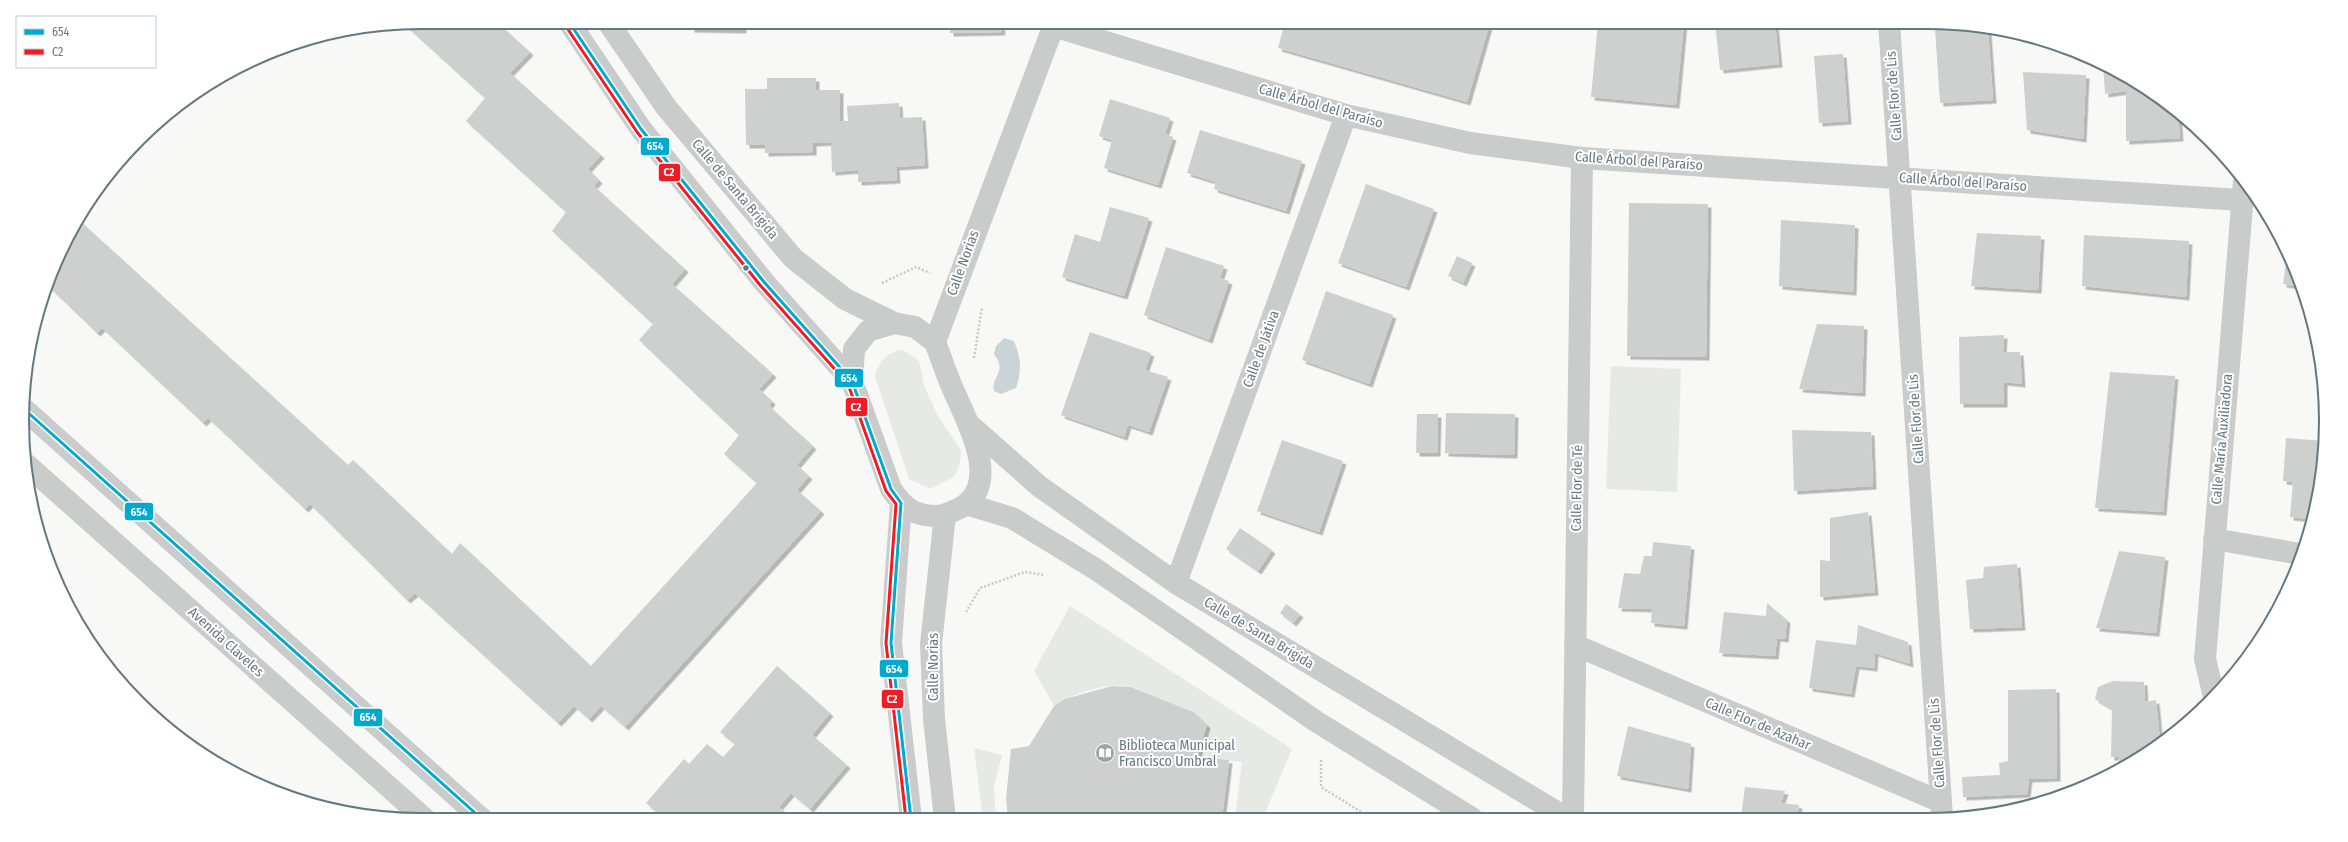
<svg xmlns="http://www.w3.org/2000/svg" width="2348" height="842" font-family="'Fira Sans Condensed',sans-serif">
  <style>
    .green { fill: #e7e9e4 }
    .water { fill: #cad4d6 }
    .building { fill: #ced0d0; filter: url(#shadow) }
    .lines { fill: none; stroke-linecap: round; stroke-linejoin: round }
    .path { stroke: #c8c9ca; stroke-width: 2.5; stroke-dasharray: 2 2; stroke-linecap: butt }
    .minor { stroke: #cacccc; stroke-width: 22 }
    .bus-1-casing { stroke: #fff; stroke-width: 6 }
    .bus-2-casing { stroke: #fff; stroke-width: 6 }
    .bus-1 { stroke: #00a9ce; stroke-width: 3 }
    .bus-2 { stroke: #ee1c25; stroke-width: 3 }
    .bus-dot { fill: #657880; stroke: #fff; stroke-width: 1.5 }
    .labels { text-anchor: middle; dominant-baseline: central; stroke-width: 4; stroke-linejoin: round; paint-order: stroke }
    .street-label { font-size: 14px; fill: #657880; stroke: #fff }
    .poi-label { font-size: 14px; fill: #657880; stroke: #fff; text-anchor: start }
    .rim { fill: none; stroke: #657880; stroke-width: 2 }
    .line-badge { stroke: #fff; stroke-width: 1.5 }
    .badge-label { font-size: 11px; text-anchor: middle; font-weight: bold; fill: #fff }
  </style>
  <defs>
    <filter id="shadow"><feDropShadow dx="3.5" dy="3.5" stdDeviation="0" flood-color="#0004"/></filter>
  </defs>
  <rect width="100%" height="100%" fill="#f8f8f7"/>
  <path class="green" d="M902,350L916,358L920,364L924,386L938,416L961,450L960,464L954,477L930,489L909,479L875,376C880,361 886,353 902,350Z
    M1611,366L1681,369L1677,492L1606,489Z
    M1070,606L1292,749L1263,818H1235L1242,762L1197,757L1207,725C1193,712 1179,707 1161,701C1151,697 1141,689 1131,687C1107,681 1075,693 1054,706L1034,671Z
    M974,748L1002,755L994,786L996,819H983Z"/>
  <path class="water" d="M1499,22H1558V25Z
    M1004,338L1014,341C1021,358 1022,371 1016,388L1001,394L994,391C991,375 1008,373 994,354L996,346Z"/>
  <path class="building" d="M421,22H497L530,52L510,73L601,155L588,169L599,180L594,186L685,269L672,284L773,374L759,389L772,401L769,406L813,446L797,465L809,476L797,490L821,511L625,727L601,706L589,719L574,706L558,723L415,593L407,600L310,504L305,509L208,418L203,423L102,328L97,333L48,286L63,244L79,220L348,465L353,460L452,554L460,543L591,666L757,483L724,454L739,435L639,340L653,324L552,231L566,212L466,121L485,98L404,24Z
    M691,22H743V30L691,29Z
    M950,22H1001L1002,32L950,33Z
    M1285,22H1490L1467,102L1278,48Z
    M1598,22H1684L1676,105L1591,97Z
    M1715,22H1775L1779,64L1720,70Z
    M1964,27L1988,30L1993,100L1940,103L1935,28Z
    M1843,54L1848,121L1819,123L1814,56Z
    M2103,63L2134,82V85H2138L2170,104L2178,112L2180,138L2126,141V91L2105,94Z
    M2023,72L2086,75L2083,139L2027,130Z
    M767,78H816V90H840V121H848L847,106L899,103L900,118L922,117L925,165L896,167L897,180L858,182V170L832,172L831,142L813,143V152L765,153V145H746L745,89H767Z
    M1110,99L1170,118L1165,134L1173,137L1158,185L1104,168L1112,140L1099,136Z
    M1200,130L1302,161L1286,211L1214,189L1216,182L1187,173Z
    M1366,184L1434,209L1406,287L1338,263Z
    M1629,203L1708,204L1706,357L1627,356Z
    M1110,207L1149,218L1124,296L1062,277L1075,234L1100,242Z
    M1781,220L1855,225L1853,292L1779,286Z
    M1977,233L2041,236L2038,290L1971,286Z
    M2084,235L2189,241L2186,297L2082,286Z
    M1166,247L1224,266L1220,278L1229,281L1209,340L1144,315Z
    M1457,256L1472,263L1463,283L1448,276Z
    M2287,256H2288L2302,287L2283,284Z
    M1326,291L1393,315L1369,384L1302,360Z
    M1817,324L1864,326L1862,393L1799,389Z
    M1090,332L1151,353L1145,370L1168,377L1149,432L1128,425L1124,437L1061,415Z
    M2004,335L2003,352H2020L2022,384L2004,382V404H1960L1959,337Z
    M2110,372L2175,376L2163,512L2095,508Z
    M1446,413L1515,414L1514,455L1445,453Z
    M1417,414H1438L1437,453H1416Z
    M1792,430L1871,432L1873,486L1794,491Z
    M2286,438L2325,441L2311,527L2310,519L2290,517L2293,482L2283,481Z
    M1282,440L1343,461L1319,532L1257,511Z
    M1868,512L1875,592L1820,597V560L1830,561V518Z
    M1240,528L1272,550L1258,571L1226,549Z
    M1653,542L1691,546L1684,626L1651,623L1652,609L1618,608L1624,573L1640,574L1644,556H1652Z
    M2119,551L2165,557L2156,633L2096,628Z
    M2017,564L2022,627L1970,629L1966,580L1983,578L1984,567Z
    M1767,603L1787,620L1785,639L1777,638L1775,656L1719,653L1724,612L1766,616Z
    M1286,604L1300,614L1293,623L1280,613Z
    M1858,625L1908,642L1910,664L1875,653L1874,668L1856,666L1851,694L1809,688L1816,640L1856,645Z
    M777,666L830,713L812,735L847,765L810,809L791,793L779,807L793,819H665L646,803L684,759L689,764L707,744L723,757L735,744L720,732Z
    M2113,681L2144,682L2145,702L2156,700L2160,741L2118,769L2119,757H2111L2112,709L2095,699L2098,687Z
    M1112,686L1131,687L1195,713L1207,725L1197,757L1229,760L1222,818L1008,819L1006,799L1011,749L1029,746L1054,706L1065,699Z
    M2056,689L2057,778L2029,779L2027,794L1963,797L1962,777L2000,775L1999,763L2008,761V690Z
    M1628,726L1691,744L1688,789L1617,776Z
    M1745,787L1785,791L1781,803L1799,805L1797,817H1741Z
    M1859,814V817L1833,815Z"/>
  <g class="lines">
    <path class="path" d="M882,283L916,267L930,273
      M974,358L982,307
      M966,612L980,588L1025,572L1044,575
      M1321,760V787L1371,818"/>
    <path class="minor" d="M569,22L641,129L764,282L852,381
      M608,22L666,107L793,258L845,299L894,323
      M1889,22L1942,817
      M1053,26L1346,115L1470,143L1582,158L2241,200
      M935,342L915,327L894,323L868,331L854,349L852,381L891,489C904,508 914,516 937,516C946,515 952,512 960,508C1001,486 970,428 957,398C948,380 942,360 935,342L1055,22
      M24,409L483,820
      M970,425L1039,486L1176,583L1565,817
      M26,464L426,820
      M901,503L891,643L911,819
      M966,504L1012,518L1097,570L1317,722L1472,818
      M2214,539L2300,554
      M1176,583L1346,115
      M1575,645L1941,802
      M2214,697L2205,659L2244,181
      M1573,817L1582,158
      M945,819L934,719L931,644L945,515"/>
    <defs>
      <path id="bus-1" d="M569,22L641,129L764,282L852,381L891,489L901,503L891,643L911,819
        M24,409L483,820"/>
      <path id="bus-2" d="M565,25L637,132L760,285L848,384L886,491L896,504L886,643L906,819"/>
    </defs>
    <use href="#bus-1" class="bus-1-casing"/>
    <use href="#bus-2" class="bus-2-casing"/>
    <use href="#bus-1" class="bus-1"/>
    <use href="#bus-2" class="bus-2"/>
  </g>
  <defs>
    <symbol id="library-disc" viewBox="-11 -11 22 22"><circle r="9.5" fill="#98a5aa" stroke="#fff"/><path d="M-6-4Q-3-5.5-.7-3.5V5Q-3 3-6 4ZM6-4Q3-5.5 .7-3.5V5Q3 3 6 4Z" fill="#fff"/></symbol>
  </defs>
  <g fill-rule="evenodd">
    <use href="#library-disc" x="1094" y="742" width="22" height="22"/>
  </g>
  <circle class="bus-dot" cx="746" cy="268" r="3.5"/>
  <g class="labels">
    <g class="street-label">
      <text transform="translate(1894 96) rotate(-94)">Calle Flor de Lis</text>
      <text transform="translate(1321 106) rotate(16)">Calle Árbol del Paraíso</text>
      <text transform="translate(1639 161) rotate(4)">Calle Árbol del Paraíso</text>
      <text transform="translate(1963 182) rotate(4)">Calle Árbol del Paraíso</text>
      <text transform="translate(735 189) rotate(50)">Calle de Santa Brígida</text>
      <text transform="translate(963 263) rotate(-70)">Calle Norias</text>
      <text transform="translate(1261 349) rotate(-70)">Calle de Játiva</text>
      <text transform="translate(1916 419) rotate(-94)">Calle Flor de Lis</text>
      <text transform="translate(2222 439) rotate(-85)">Calle María Auxiliadora</text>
      <text transform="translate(1577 488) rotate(-89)">Calle Flor de Té</text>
      <text transform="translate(1259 633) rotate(31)">Calle de Santa Brígida</text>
      <text transform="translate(226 642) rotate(42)">Avenida Claveles</text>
      <text transform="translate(933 667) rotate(-90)">Calle Norias</text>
      <text transform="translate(1758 724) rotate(23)">Calle Flor de Azahar</text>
      <text transform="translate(1937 743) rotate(-94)">Calle Flor de Lis</text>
    </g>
    <g class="poi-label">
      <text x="1119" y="745">Biblioteca Municipal<tspan x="1119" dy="16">Francisco Umbral</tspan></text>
    </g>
  </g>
  <path d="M0 0H2348V842H0ZM421 29H1927A392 392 0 0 1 2319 421V421A392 392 0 0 1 1927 813H421A392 392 0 0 1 29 421V421A392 392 0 0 1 421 29Z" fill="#fff" fill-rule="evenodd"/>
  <path class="rim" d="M421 29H1927A392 392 0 0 1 2319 421V421A392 392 0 0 1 1927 813H421A392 392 0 0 1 29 421V421A392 392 0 0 1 421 29Z"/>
  <g class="line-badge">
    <rect x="640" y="137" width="30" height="19" rx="4" fill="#00a9ce"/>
    <rect x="658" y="163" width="23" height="19" rx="4" fill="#ee1c25"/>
    <rect x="834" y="368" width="30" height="20" rx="4" fill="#00a9ce"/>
    <rect x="845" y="397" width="23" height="20" rx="4" fill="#ee1c25"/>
    <rect x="124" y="502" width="30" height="19" rx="4" fill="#00a9ce"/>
    <rect x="879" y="659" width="30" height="19" rx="4" fill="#00a9ce"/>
    <rect x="881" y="689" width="23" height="20" rx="4" fill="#ee1c25"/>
    <rect x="353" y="708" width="30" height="19" rx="4" fill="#00a9ce"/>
  </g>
  <g class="badge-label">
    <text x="655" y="150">654</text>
    <text x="669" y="176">C2</text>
    <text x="849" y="382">654</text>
    <text x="856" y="411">C2</text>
    <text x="139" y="516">654</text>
    <text x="894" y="673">654</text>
    <text x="892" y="703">C2</text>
    <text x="368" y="721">654</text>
  </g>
  <rect x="16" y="16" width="140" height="52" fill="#ffffff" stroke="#c1c9cc"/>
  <rect x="24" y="29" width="20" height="6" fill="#00a9ce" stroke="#c1c9cc"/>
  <text x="52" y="36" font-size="12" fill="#657880">654</text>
  <rect x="24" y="49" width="20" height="6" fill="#ee1c25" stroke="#c1c9cc"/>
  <text x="52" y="56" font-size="12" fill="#657880">C2</text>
</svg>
